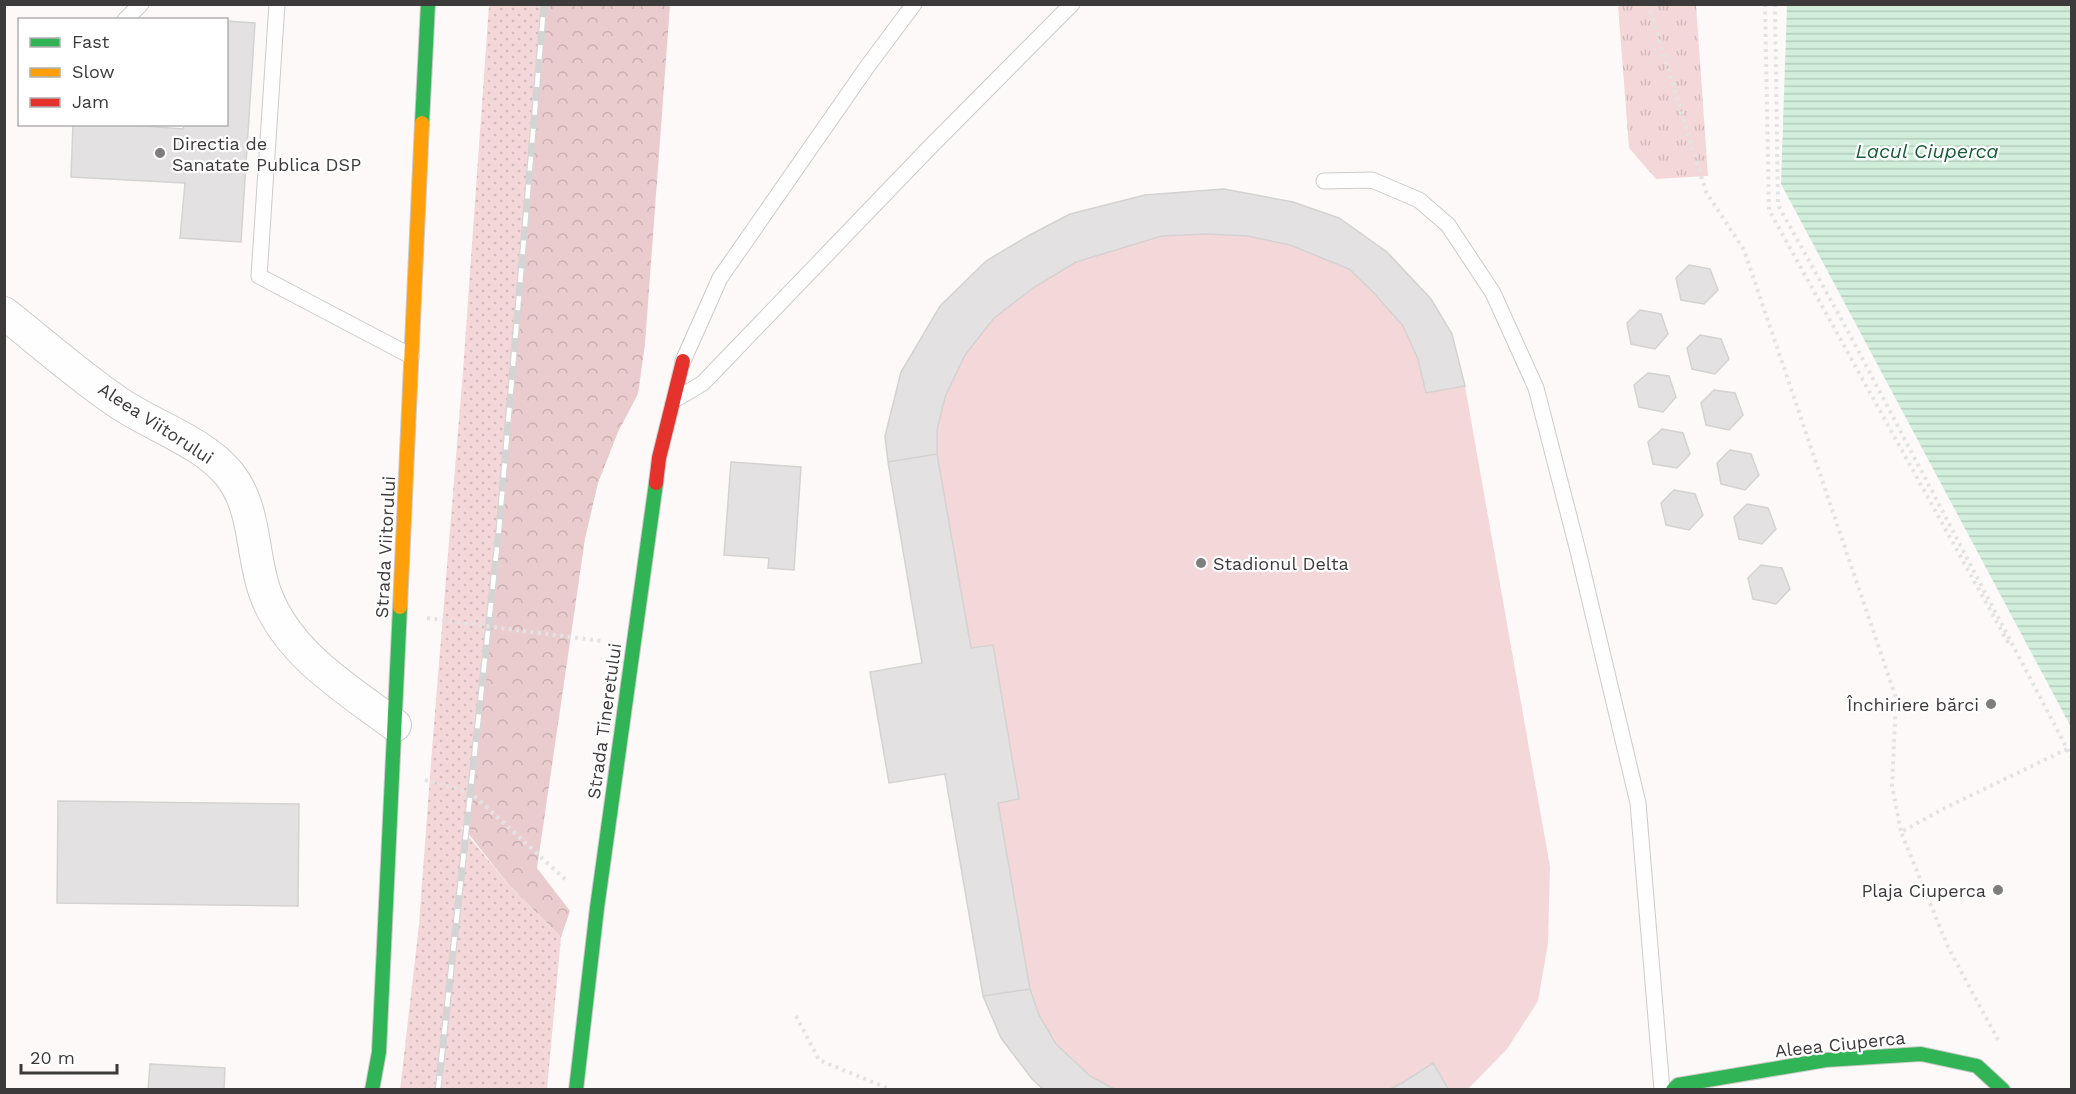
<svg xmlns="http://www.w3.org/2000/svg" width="2076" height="1094" font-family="'Work Sans',sans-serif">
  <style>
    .grass { fill: url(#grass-dots) }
    .forest { fill: url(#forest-crowns) }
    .park { fill: url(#park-tufts) }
    .garden { fill: #f4d7d9 }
    .water { fill: url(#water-rules) }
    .building { fill: #e3e1e1; stroke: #d5d2d2; stroke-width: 1.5 }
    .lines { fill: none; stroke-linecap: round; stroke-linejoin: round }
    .lane-casing { stroke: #cdcaca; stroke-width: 17 }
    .street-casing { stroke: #cdcaca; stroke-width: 34 }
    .fast-casing { stroke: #cdcaca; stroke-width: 16 }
    .slow-casing { stroke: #cdcaca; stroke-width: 16 }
    .jam-casing { stroke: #cdcaca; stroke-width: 16 }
    .path { stroke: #e4e3e3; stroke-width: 4; stroke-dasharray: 3 4.5; stroke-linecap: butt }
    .lane { stroke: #fffefe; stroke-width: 15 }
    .street { stroke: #fffefe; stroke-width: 32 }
    .fast { stroke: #30b455; stroke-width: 14 }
    .slow { stroke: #ff9f0a; stroke-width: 14 }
    .jam { stroke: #e5322d; stroke-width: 14 }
    .rail-casing { stroke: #d5d4d4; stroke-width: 7 }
    .rail { stroke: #fff; stroke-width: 4.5; stroke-dasharray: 14; stroke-linecap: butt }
    .path-bridge { stroke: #e4e3e3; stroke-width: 4; stroke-dasharray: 3 4.5; stroke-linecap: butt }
    .poi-dot { fill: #807d7e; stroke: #fff; stroke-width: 2 }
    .labels { text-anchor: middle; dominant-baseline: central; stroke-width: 4.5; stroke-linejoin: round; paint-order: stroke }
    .poi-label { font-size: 18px; fill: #3d3a3b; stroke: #fff; text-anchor: start }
    .street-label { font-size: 18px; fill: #3d3a3b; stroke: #fff }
    .water-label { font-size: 20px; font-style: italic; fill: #195e3a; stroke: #fff }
  </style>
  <defs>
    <pattern id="grass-dots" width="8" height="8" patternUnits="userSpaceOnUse" patternTransform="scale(1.5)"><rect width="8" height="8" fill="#f4d7d9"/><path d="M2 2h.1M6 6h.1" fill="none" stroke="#d2b9bb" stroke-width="1.8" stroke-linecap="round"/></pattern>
    <pattern id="forest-crowns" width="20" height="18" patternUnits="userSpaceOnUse" patternTransform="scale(1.5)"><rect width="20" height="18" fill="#eacccf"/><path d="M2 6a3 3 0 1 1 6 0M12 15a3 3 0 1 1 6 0" fill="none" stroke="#cab0b3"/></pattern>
    <pattern id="park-tufts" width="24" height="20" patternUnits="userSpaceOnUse" patternTransform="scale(1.5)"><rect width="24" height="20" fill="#f4d7d9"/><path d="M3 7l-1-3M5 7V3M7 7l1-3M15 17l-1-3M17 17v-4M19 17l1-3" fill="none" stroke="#d2b9bb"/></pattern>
    <pattern id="water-rules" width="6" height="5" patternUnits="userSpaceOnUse" patternTransform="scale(1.5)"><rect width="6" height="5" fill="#d0eeda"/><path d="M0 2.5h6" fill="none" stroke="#b4cdbc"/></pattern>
  </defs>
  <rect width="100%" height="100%" fill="#fdf9f9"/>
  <path class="grass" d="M489,5H544L499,529L467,832L459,825L509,885L561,937L547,1089L400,1090L419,925L432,749L463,371Z"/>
  <path class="forest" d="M544,5H670L645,344L638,394L618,432L598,483L585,539L537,868L570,911L561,937L509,885L467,832L499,529Z"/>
  <path class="park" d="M1618,5H1696L1708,176L1656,179L1629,148Z"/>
  <path class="garden" d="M1224,189L1293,202L1339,218L1387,252L1431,299L1452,334L1465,386L1550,867L1548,943L1538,1001L1507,1049L1468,1089H1044L1032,1079L1001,1038L983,996L945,774L889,783L870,672L922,663L901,372L940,306L986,261L1028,236L1070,214L1145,195Z"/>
  <path class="water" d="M1787,5H2071V727L1781,184Z"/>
  <path class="building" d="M226,21L255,23L241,242L180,238L185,183L71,177L73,124H119L183,129L184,124H226Z
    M1224,189L1293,202L1339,218L1387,252L1431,299L1452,334L1465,386L1426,393L1418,359L1403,326L1374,293L1349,269L1290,245L1248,236L1207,234L1162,236L1076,262L1033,288L994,318L965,355L945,397L937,430V454L888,462L885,436L901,372L940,306L986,261L1028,236L1070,214L1145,195Z
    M1689,265L1710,269L1718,290L1704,304L1681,300L1676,278Z
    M1640,310L1661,314L1668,334L1655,349L1631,344L1627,323Z
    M1700,335L1721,339L1729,359L1715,374L1692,369L1687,348Z
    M1648,373L1669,376L1676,397L1663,412L1639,407L1634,385Z
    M1714,390L1735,393L1743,415L1729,430L1706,425L1701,403Z
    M1662,429L1683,433L1690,454L1677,468L1653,464L1648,442Z
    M1730,450L1751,454L1759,475L1745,490L1721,484L1717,463Z
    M937,454L971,648L993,645L1019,799L998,803L1030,989L983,996L945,774L889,783L870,672L922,663L888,462Z
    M731,462L801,467L794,570L768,568L769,558L724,555Z
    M1674,490L1695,494L1703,515L1689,530L1666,525L1661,503Z
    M1747,504L1768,508L1776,529L1762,544L1739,539L1734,517Z
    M1761,565L1782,568L1790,589L1776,604L1753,599L1748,578Z
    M58,801L299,804L298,906L57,903Z
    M1030,989L1039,1015L1056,1044L1090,1076L1116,1090H1044L1032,1079L1001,1038L983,996Z
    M1433,1063L1449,1090H1388L1402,1083Z
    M150,1064L225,1068L224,1090H148Z"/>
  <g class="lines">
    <defs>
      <path id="lane" d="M277,4L259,276L411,356
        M125,20L141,4
        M1324,181L1372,180L1419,200L1448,225L1493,293L1536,388L1578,551L1638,803L1662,1090
        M683,361L720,278L867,67L914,4
        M678,398L703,383L930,147L1072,4"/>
      <path id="street" d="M4,313C42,343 79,376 119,403C153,426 203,442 229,474C257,508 251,557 266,595C289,655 346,688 395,725"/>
      <path id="fast" d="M422,123L428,4
        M372,1090L379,1052L400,607
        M576,1090L597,908L656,483
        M1673,1090L1678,1085L1826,1060L1921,1054L1977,1066L2003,1090"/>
      <path id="slow" d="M400,607L422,123"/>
      <path id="jam" d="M656,483L659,458L683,361"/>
    </defs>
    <use href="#lane" class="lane-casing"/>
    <use href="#street" class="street-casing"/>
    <use href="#fast" class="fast-casing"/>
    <use href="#slow" class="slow-casing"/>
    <use href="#jam" class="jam-casing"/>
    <path class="path" d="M1648,4L1706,192L1744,250L1896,698L1892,786L1901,832
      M1765,4L1769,210L2010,646
      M1775,4L1778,205L1850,335L2072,758
      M523,631L602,641
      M425,780L471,793L567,881
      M796,1016L819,1060L892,1090
      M1998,1040L1948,947L1901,832L1945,808L2067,749"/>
    <use href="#lane" class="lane"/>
    <use href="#street" class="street"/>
    <use href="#fast" class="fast"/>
    <use href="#slow" class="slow"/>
    <use href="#jam" class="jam"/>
    <defs>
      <path id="rail" d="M438,1090L499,529L544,4"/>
    </defs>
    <use href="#rail" class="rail-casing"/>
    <use href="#rail" class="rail"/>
    <path class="path-bridge" d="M427,618L523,631"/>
  </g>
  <g class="poi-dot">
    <circle cx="160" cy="153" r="6"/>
    <circle cx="1201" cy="563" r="6"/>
    <circle cx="1991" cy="704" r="6"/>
    <circle cx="1998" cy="890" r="6"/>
  </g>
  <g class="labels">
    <g class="poi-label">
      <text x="172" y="143">Directia de<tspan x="172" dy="21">Sanatate Publica DSP</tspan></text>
      <text x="1213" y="563">Stadionul Delta</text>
      <text x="1979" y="704" text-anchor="end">Închiriere bărci</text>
      <text x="1986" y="890" text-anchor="end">Plaja Ciuperca</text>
    </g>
    <g class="street-label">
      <text transform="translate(156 423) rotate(33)">Aleea Viitorului</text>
      <text transform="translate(385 547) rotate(-87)">Strada Viitorului</text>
      <text transform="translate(604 721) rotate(-82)">Strada Tineretului</text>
      <text transform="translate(1840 1044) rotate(-6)">Aleea Ciuperca</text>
    </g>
    <g class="water-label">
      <text x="1927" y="151">Lacul Ciuperca</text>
    </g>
  </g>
  <rect width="2076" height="1094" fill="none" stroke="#3d3a3b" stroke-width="12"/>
  <rect x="18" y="18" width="210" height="108" fill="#ffffff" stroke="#b1b0b1" stroke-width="1.5"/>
  <rect x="30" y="38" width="30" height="9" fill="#30b455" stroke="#b1b0b1" stroke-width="1.5"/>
  <text x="72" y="48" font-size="18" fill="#3d3a3b">Fast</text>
  <rect x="30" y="68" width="30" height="9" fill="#ff9f0a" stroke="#b1b0b1" stroke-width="1.5"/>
  <text x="72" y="78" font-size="18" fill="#3d3a3b">Slow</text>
  <rect x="30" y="98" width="30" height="9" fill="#e5322d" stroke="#b1b0b1" stroke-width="1.5"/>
  <text x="72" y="108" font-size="18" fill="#3d3a3b">Jam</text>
  <path d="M21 1064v9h96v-9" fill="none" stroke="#3d3a3b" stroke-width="3"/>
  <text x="30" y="1064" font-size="18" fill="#3d3a3b" stroke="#ffffff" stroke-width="4.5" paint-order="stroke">20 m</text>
</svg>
